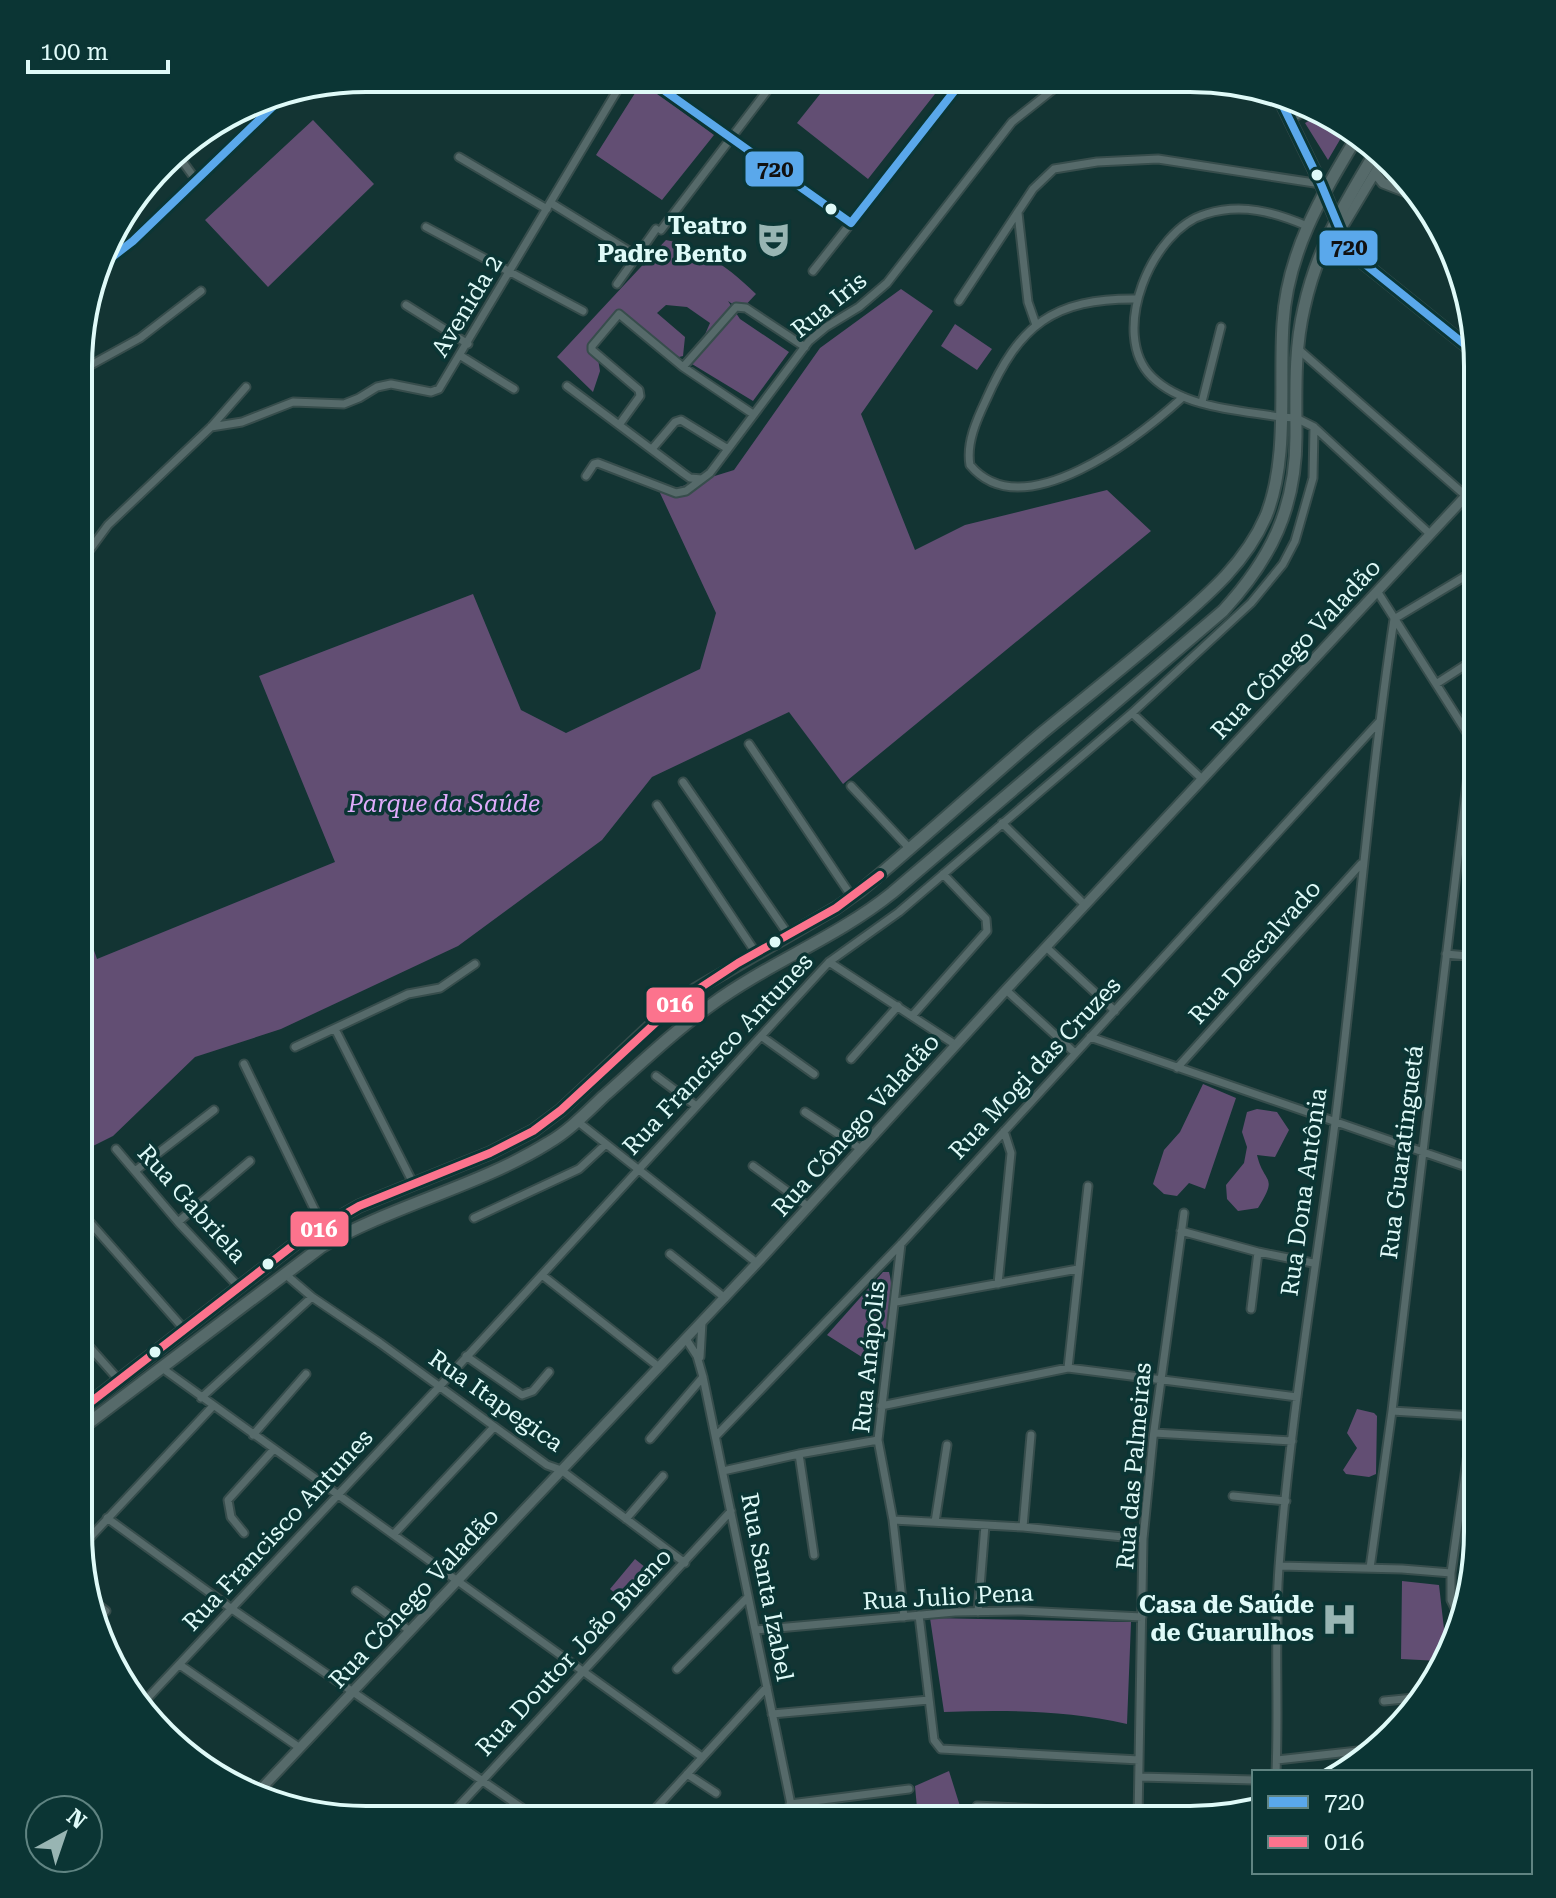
<svg xmlns="http://www.w3.org/2000/svg" width="1556" height="1898" font-family="'Roboto Serif',serif">
  <style>
    .green { fill: #624e73 }
    .lines { fill: none; stroke-linecap: round; stroke-linejoin: round }
    .minor-casing { stroke: #374d4c; stroke-width: 11 }
    .tertiary-casing { stroke: #374d4c; stroke-width: 13 }
    .secondary-casing { stroke: #374d4c; stroke-width: 15 }
    .minor { stroke: #566a6a; stroke-width: 7 }
    .tertiary { stroke: #566a6a; stroke-width: 9 }
    .secondary { stroke: #566a6a; stroke-width: 11 }
    .bus-1-casing { stroke: #0b3534; stroke-width: 14 }
    .bus-2-casing { stroke: #0b3534; stroke-width: 14 }
    .bus-1 { stroke: #5aa8eb; stroke-width: 8 }
    .bus-2 { stroke: #fc738d; stroke-width: 8 }
    .bus-dot { fill: #dffaf8; stroke: #0b3534; stroke-width: 3 }
    .labels { text-anchor: middle; dominant-baseline: central; stroke-width: 7; stroke-linejoin: round; paint-order: stroke }
    .poi-label { font-size: 24px; font-weight: bold; fill: #dffaf8; stroke: #0b3534; text-anchor: end }
    .street-label { font-size: 24px; fill: #dffaf8; stroke: #0b3534 }
    .park-label { font-size: 24px; font-style: italic; fill: #dfabfb; stroke: #0b3534 }
    .rim { fill: none; stroke: #dffaf8; stroke-width: 4 }
    .line-badge { stroke: #0b3534; stroke-width: 3 }
    .badge-label { font-size: 22px; text-anchor: middle; font-weight: bold; fill: #fff }
    .pale-badge-label { font-size: 22px; text-anchor: middle; font-weight: bold; fill: #111 }
  </style>
  <rect width="100%" height="100%" fill="#133433"/>
  <path class="green" d="M832,79L946,80L868,179L797,123Z
    M642,82L714,135L662,200L596,155Z
    M1319,115L1348,126L1328,160L1305,123Z
    M313,120L374,184L268,287L205,220Z
    M666,240C702,247 730,269 756,294L741,310L728,301L740,319L789,352L753,401L692,364L710,323L687,307L666,305L657,313L685,337L683,356L679,357L621,316L596,347L600,371L593,392L557,357Z
    M901,289L933,311L861,414L915,550L965,525L1107,490L1151,531L843,784L789,712L652,777L602,840L458,946L281,1029L195,1057L113,1136L79,1153V908L97,959L335,862L259,676L473,594L521,710L566,733L700,669L716,613L660,493L734,470L820,348Z
    M955,324L992,349L977,370L941,346Z
    M1203,1084L1236,1098L1205,1189L1189,1183L1177,1196L1164,1194L1153,1184L1164,1150L1180,1132Z
    M1257,1109L1277,1112L1289,1130L1275,1157L1257,1155C1264,1185 1279,1174 1258,1208L1238,1211L1227,1199L1226,1185L1244,1163L1247,1147L1242,1132L1247,1112Z
    M883,1272H889C897,1300 882,1339 876,1366L827,1335Z
    M1357,1409L1374,1413L1377,1416L1376,1474L1369,1477L1346,1474L1343,1470L1357,1448L1347,1433Z
    M635,1559L651,1572L626,1603L610,1589Z
    M1402,1581L1439,1585L1444,1629L1450,1631L1440,1661L1401,1659Z
    M930,1618L1131,1622L1127,1724C1066,1710 1006,1710 944,1712Z
    M949,1771L964,1819H918L915,1786Z"/>
  <g class="lines">
    <defs>
      <path id="minor" d="M175,151L196,180
        M459,157L547,209
        M551,203L637,256
        M1018,213L1028,302L1036,325
        M1307,226C1274,212 1242,203 1206,214C1152,229 1108,334 1152,377C1184,408 1238,410 1280,417L1296,418L1314,427L1430,534
        M426,227L583,311
        M661,230L776,79
        M813,271L851,223
        M617,284L656,229
        M1137,299C1053,298 1019,325 986,400C977,419 966,443 970,465C1023,529 1140,436 1183,397
        M959,301L1033,189L1054,169L1097,162L1158,159L1321,184
        M406,305L468,344
        M1298,349L1466,496L1478,516
        M461,356L514,389
        M683,367L736,307L746,308L805,347
        M80,371L140,338L201,291
        M567,386L683,473L690,478L702,479L710,473L809,341L826,327L859,307L887,283L1012,122L1065,80
        M1202,402L1221,327
        M619,425L640,396L639,390L592,350V346L619,314L683,367L753,414
        M211,427L242,422L293,402L344,404L359,398L377,387L391,384L431,392L439,389L624,79
        M652,449L675,422L681,420L728,449
        M586,476L594,464L598,463L676,493L686,491L702,479
        M80,563L108,525L211,427L246,387
        M1377,591L1478,750
        M1436,684L1478,657
        M1132,713L1202,779
        M749,744L852,897
        M683,782L788,934
        M851,786L910,849
        M657,805L756,953
        M1002,823L1085,905
        M1046,947L1115,1011
        M1446,954L1478,957
        M829,962L956,1045
        M1006,990L1075,1053
        M912,1016L987,931L986,919L943,874
        M335,1029L413,1183
        M761,1036L814,1074
        M1090,1037L1478,1171
        M295,1047L408,994L440,988L475,964
        M851,1059L898,1006
        M244,1064L322,1225
        M1177,1068L1361,864
        M656,1076L695,1105
        M805,1112L861,1149
        M577,1121L757,1263
        M116,1149L178,1222L238,1286
        M753,1166L809,1207
        M135,1171L214,1110
        M79,1210L184,1329
        M474,1218L579,1169L606,1144
        M178,1222L250,1161
        M1181,1231L1258,1252L1313,1263
        M901,1244L878,1440L893,1520L904,1617
        M670,1254L725,1298
        M285,1274L312,1297L380,1343L547,1465L561,1470L685,1563
        M542,1275L659,1367
        M998,1284L1011,1153L1004,1131
        M896,1302L1078,1269
        M1251,1309L1258,1252
        M78,1334L118,1379
        M686,1339L697,1356L703,1377L794,1819
        M466,1356L522,1395L533,1391L549,1372
        M700,1357L702,1322
        M162,1368L702,1757
        M1068,1368L1088,1186
        M201,1398L312,1297
        M881,1406L1068,1368L1297,1397
        M1392,1411L1474,1416
        M1154,1433L1292,1441
        M253,1435L306,1374
        M716,1436L901,1244L1378,723
        M650,1439L703,1377
        M799,1454L814,1555
        M723,1471L799,1454L878,1440
        M1233,1496L1286,1501
        M107,1518L232,1609L538,1819
        M626,1519L663,1476
        M893,1520L1023,1527L1143,1539
        M935,1522L947,1445
        M1023,1527L1031,1435
        M244,1533L231,1517L228,1500L274,1449
        M394,1534L494,1427
        M82,1546L213,1406
        M1279,1566L1402,1569L1451,1573
        M1370,1568L1392,1411L1472,741
        M356,1591L410,1631
        M98,1605L106,1611
        M978,1612L985,1525
        M1457,1612L1451,1600V1573L1477,1390
        M919,1615L934,1740L941,1749L1139,1760
        M755,1630L955,1612L1022,1611L1142,1617
        M180,1665L300,1748
        M677,1669L748,1597
        M1384,1701L1424,1697
        M143,1703L439,1387L829,962L899,912L1132,713L1251,603L1283,564L1295,541L1313,478L1314,427
        M772,1714L929,1700
        M1277,1760L1367,1750
        M1276,1772C1279,1704 1274,1635 1279,1567C1290,1418 1316,1271 1335,1123C1356,955 1369,786 1394,619L1464,577
        M687,1774L716,1793
        M1139,1777L1254,1780
        M790,1804L909,1789
        M977,1806L1138,1814
        M447,1819L731,1511
        M646,1819L767,1687
        M1138,1819L1143,1539L1153,1438L1184,1213"/>
      <path id="tertiary" d="M648,79L851,223L963,80
        M1289,119L1305,110
        M1375,173L1383,183L1414,195
        M1340,231L1382,161
        M102,265L133,241L289,91
        M260,1790L757,1263L1006,990L1478,483"/>
      <path id="secondary" d="M1280,100L1321,184L1346,244L1356,257L1474,352
        M78,1412L300,1240L359,1206L490,1153L533,1131L561,1110L661,1016L696,989L836,908L860,891C922,840 981,785 1042,733C1086,697 1130,662 1173,625C1210,593 1246,562 1266,516C1289,459 1279,384 1283,324C1287,252 1322,195 1358,135
        M78,1431L321,1247C393,1205 477,1187 548,1143C569,1131 586,1113 604,1096C639,1065 673,1032 711,1005C768,963 836,938 892,893L1223,611C1271,559 1296,508 1296,436C1296,393 1294,350 1304,308C1317,248 1344,205 1375,153"/>
    </defs>
    <use href="#minor" class="minor-casing"/>
    <use href="#tertiary" class="tertiary-casing"/>
    <use href="#secondary" class="secondary-casing"/>
    <use href="#minor" class="minor"/>
    <use href="#tertiary" class="tertiary"/>
    <use href="#secondary" class="secondary"/>
    <defs>
      <path id="bus-1" d="M648,79L851,223L963,80
        M1280,100L1321,184L1346,244L1356,257L1474,352
        M102,265L133,241L289,91"/>
      <path id="bus-2" d="M78,1412L300,1240L359,1206L490,1153L533,1131L561,1110L677,1003L738,963L836,908L880,875"/>
    </defs>
    <use href="#bus-1" class="bus-1-casing"/>
    <use href="#bus-2" class="bus-2-casing"/>
    <use href="#bus-1" class="bus-1"/>
    <use href="#bus-2" class="bus-2"/>
  </g>
  <defs>
    <symbol id="theatre-bare" viewBox="-9 -9 18 18"><path d="M-5-5.5Q0-4 5-5.5V0Q5 5 0 6Q-5 5-5 0ZM-3.3-2.5H-1v1.5H-3.3ZM1-2.5H3.3v1.5H1ZM-2.8 1Q0 5.5 2.8 1Z" fill="#98b5b3" stroke="#0b3534" stroke-width="2.5" paint-order="stroke"/></symbol>
    <symbol id="hospital-bare" viewBox="-9 -9 18 18"><path d="M-5-5h3v3.5h4V-5h3V5h-3V1.5h-4V5h-3Z" fill="#98b5b3" stroke="#0b3534" stroke-width="2.5" paint-order="stroke"/></symbol>
  </defs>
  <g fill-rule="evenodd">
    <use href="#theatre-bare" x="748" y="214" width="51" height="51"/>
    <use href="#hospital-bare" x="1314" y="1594" width="51" height="51"/>
  </g>
  <g class="bus-dot">
    <circle cx="1317" cy="175" r="7"/>
    <circle cx="831" cy="209" r="7"/>
    <circle cx="775" cy="942" r="7"/>
    <circle cx="268" cy="1264" r="7"/>
    <circle cx="155" cy="1352" r="7"/>
  </g>
  <g class="labels">
    <g class="poi-label">
      <text x="747" y="226">Teatro<tspan x="747" dy="28">Padre Bento</tspan></text>
      <text x="1314" y="1605">Casa de Saúde<tspan x="1314" dy="28">de Guarulhos</tspan></text>
    </g>
    <g class="street-label">
      <text transform="translate(829 305) rotate(-39)">Rua Iris</text>
      <text transform="translate(467 306) rotate(-59)">Avenida 2</text>
      <text transform="translate(1296 649) rotate(-47)">Rua Cônego Valadão</text>
      <text transform="translate(1255 952) rotate(-48)">Rua Descalvado</text>
      <text transform="translate(718 1054) rotate(-47)">Rua Francisco Antunes</text>
      <text transform="translate(1035 1068) rotate(-47)">Rua Mogi das Cruzes</text>
      <text transform="translate(856 1125) rotate(-48)">Rua Cônego Valadão</text>
      <text transform="translate(1402 1152) rotate(-83)">Rua Guaratinguetá</text>
      <text transform="translate(1304 1192) rotate(-82)">Rua Dona Antônia</text>
      <text transform="translate(192 1204) rotate(48)">Rua Gabriela</text>
      <text transform="translate(869 1357) rotate(-84)">Rua Anápolis</text>
      <text transform="translate(496 1401) rotate(35)">Rua Itapegica</text>
      <text transform="translate(1134 1466) rotate(-85)">Rua das Palmeiras</text>
      <text transform="translate(278 1530) rotate(-47)">Rua Francisco Antunes</text>
      <text transform="translate(767 1587) rotate(79)">Rua Santa Izabel</text>
      <text transform="translate(948 1597) rotate(-3)">Rua Julio Pena</text>
      <text transform="translate(414 1598) rotate(-47)">Rua Cônego Valadão</text>
      <text transform="translate(574 1652) rotate(-47)">Rua Doutor João Bueno</text>
    </g>
    <g class="park-label">
      <text x="444" y="804">Parque da Saúde</text>
    </g>
  </g>
  <path d="M0 0H1556V1898H0ZM366 92H1190A274 274 0 0 1 1464 366V1532A274 274 0 0 1 1190 1806H366A274 274 0 0 1 92 1532V366A274 274 0 0 1 366 92Z" fill="#0b3534" fill-rule="evenodd"/>
  <path class="rim" d="M366 92H1190A274 274 0 0 1 1464 366V1532A274 274 0 0 1 1190 1806H366A274 274 0 0 1 92 1532V366A274 274 0 0 1 366 92Z"/>
  <g class="line-badge">
    <rect x="744" y="150" width="61" height="38" rx="8" fill="#5aa8eb"/>
    <rect x="1318" y="229" width="61" height="38" rx="8" fill="#5aa8eb"/>
    <rect x="645" y="986" width="61" height="38" rx="8" fill="#fc738d"/>
    <rect x="289" y="1210" width="61" height="38" rx="8" fill="#fc738d"/>
  </g>
  <g class="badge-label">
    <text x="675" y="1012">016</text>
    <text x="319" y="1237">016</text>
  </g>
  <g class="pale-badge-label">
    <text x="775" y="177">720</text>
    <text x="1349" y="255">720</text>
  </g>
  <rect x="1252" y="1770" width="280" height="104" fill="#0b3534" stroke="#608482" stroke-width="2"/>
  <rect x="1268" y="1796" width="40" height="12" fill="#5aa8eb" stroke="#608482" stroke-width="2"/>
  <text x="1324" y="1810" font-size="24" fill="#dffaf8">720</text>
  <rect x="1268" y="1836" width="40" height="12" fill="#fc738d" stroke="#608482" stroke-width="2"/>
  <text x="1324" y="1850" font-size="24" fill="#dffaf8">016</text>
  <g transform="translate(64 1834) rotate(40)"><circle r="38" fill="#0b3534" stroke="#608482" stroke-width="2"/>
  <path d="M0-6L14 30L0 20L-14 30Z" fill="#98b5b3"/>
  <text y="-12" font-size="22" font-weight="bold" text-anchor="middle" fill="#dffaf8">N</text>
  </g>
  <path d="M28 60v12h140v-12" fill="none" stroke="#dffaf8" stroke-width="4"/>
  <text x="40" y="60" font-size="24" fill="#dffaf8" stroke="#0b3534" stroke-width="6" paint-order="stroke">100 m</text>
</svg>
